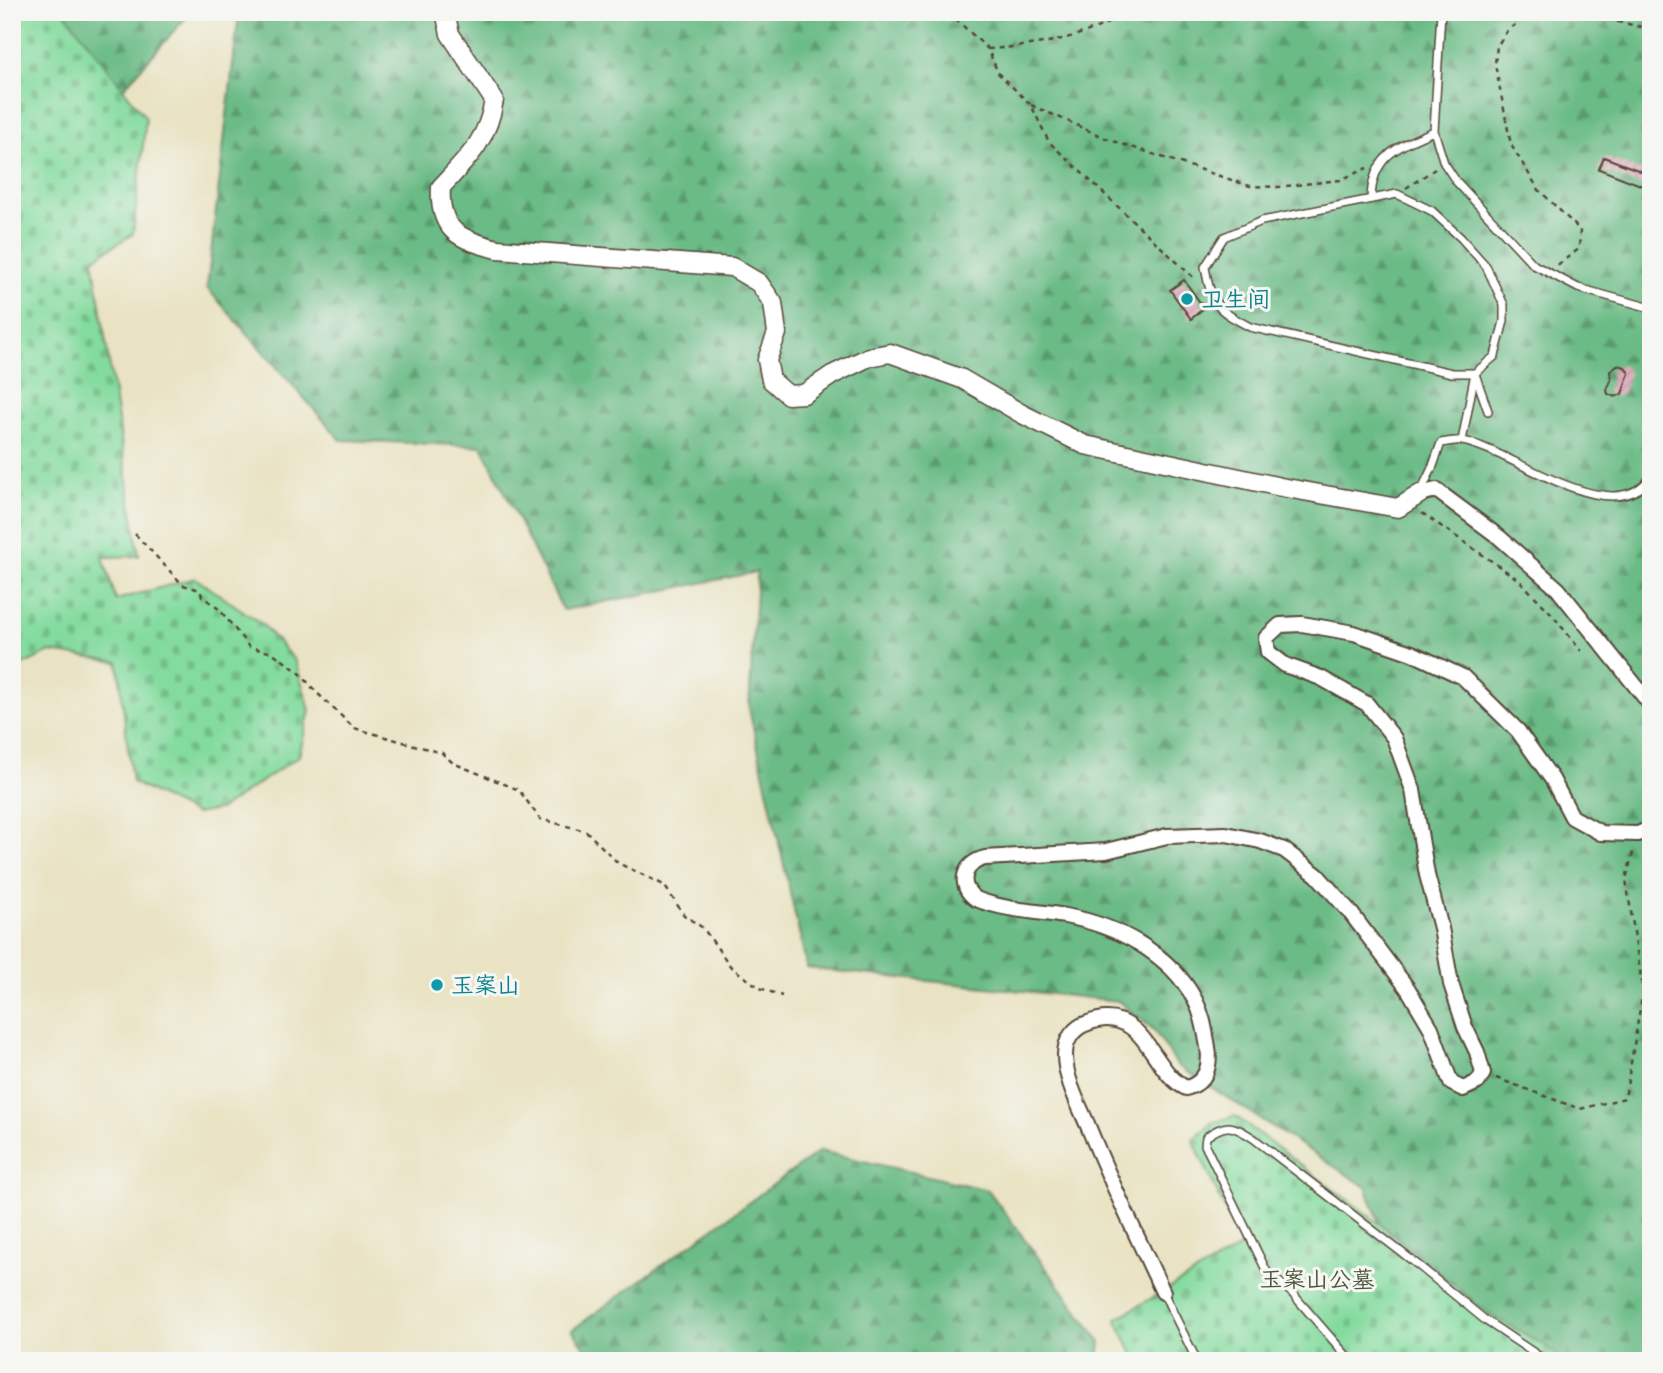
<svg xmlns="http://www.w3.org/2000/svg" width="1663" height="1373" font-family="Itim,'LXGW WenKai TC',sans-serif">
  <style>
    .forest { fill: url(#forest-firs); stroke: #537252; stroke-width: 2 }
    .cemetery { fill: url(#cemetery-stones); stroke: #60825e; stroke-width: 2 }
    .building { fill: url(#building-hatch) }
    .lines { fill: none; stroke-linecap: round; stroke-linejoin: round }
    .service-casing { stroke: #554637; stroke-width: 10 }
    .minor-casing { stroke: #554637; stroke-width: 18 }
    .tertiary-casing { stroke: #554637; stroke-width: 21 }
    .path { stroke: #554637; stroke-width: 2.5; stroke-dasharray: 5 5; stroke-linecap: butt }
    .service { stroke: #fff; stroke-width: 7 }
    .minor { stroke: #fff; stroke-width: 14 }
    .tertiary { stroke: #fff; stroke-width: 18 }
    .culture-dot { fill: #0f9aa8; stroke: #f6f6f2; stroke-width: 2.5 }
    .labels { text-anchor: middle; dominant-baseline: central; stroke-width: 6; stroke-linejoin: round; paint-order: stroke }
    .culture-label { font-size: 23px; fill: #0d838f; stroke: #f6f6f2; text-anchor: start }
    .park-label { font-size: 23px; fill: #4d563e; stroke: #f6f6f2 }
  </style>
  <defs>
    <pattern id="forest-firs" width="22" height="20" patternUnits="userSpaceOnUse" patternTransform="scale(1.75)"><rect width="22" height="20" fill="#6bbb86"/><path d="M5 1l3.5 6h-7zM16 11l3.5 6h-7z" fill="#59986d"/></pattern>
    <pattern id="cemetery-stones" width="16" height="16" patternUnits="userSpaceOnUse" patternTransform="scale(1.75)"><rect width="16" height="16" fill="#84db9f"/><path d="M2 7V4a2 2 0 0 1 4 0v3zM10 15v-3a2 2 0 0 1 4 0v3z" fill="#73bc88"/></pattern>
    <pattern id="building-hatch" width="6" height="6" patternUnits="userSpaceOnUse" patternTransform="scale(1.75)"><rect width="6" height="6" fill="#e1acbf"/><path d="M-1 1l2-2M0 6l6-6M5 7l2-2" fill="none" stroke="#b88c9b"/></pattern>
  </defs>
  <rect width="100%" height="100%" fill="#f6f6f2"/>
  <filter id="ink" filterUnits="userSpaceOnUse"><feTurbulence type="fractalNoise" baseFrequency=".0143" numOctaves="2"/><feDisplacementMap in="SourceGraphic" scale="14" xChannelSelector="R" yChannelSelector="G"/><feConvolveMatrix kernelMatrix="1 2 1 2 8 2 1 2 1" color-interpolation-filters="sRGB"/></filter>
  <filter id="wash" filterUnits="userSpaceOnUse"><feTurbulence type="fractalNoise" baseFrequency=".00686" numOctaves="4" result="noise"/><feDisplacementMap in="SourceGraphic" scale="28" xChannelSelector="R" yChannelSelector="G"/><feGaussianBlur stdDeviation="1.57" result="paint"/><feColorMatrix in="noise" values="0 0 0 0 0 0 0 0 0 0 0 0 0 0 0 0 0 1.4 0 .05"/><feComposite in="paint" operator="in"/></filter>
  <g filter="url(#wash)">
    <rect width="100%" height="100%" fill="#e9e3c3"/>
    <path class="forest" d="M12,12H191L12,213Z
      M239,12H1651V1361H1563L1544,1345L1489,1314L1380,1224L1366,1187L1178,1066L1153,1029L1118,1001L807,968L749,709L757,572L563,610L482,446L341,440L207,288Z
      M820,1151L988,1190L1101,1342L1099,1361H595L572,1330Z"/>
    <path class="cemetery" d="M12,12H64L146,118L133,234L93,259L139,556L103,557L116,600L195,578L262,624L295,661L310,710L299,756L219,810L195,814L132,782L118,662L50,652L12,670Z
      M1235,1116L1380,1224L1489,1314L1544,1345L1563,1361H1137L1116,1319L1242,1246L1193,1140L1211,1123Z"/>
    <g id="blocks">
      <path class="building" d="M1604,157L1651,175V189L1599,169Z
        M1184,280L1204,308L1191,319L1170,290Z
        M1617,365L1625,367L1629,373L1622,394L1615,397L1608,394L1607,390L1611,380L1610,371Z"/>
    </g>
  </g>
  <g filter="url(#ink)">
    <use href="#blocks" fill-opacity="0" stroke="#554637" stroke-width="2"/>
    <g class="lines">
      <defs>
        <path id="service" d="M1441,12L1434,131L1444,163L1456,181L1534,265L1578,288L1651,308
          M1397,194L1432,211L1461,238L1486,266L1504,305V321L1495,356L1475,373H1452L1250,327C1216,309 1212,306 1205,267L1224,237L1262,221Z
          M1371,199C1372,155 1399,146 1434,131
          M1475,374L1488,411
          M1462,441L1475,373
          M1420,493L1433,466L1441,443C1447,442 1456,440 1462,441C1508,448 1615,534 1651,476
          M1163,1292L1197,1361
          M1351,1361L1292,1293L1267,1272L1205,1145L1206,1137C1226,1122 1233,1125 1253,1138L1418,1265L1485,1320L1546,1361"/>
        <path id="minor" d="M1420,494L1436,490L1499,537L1558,589L1651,705
          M1163,1292C1137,1237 1111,1183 1088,1126C1079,1105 1065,1079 1065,1055C1065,1040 1074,1027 1088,1023C1098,1019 1108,1017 1119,1021C1150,1031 1157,1074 1186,1088C1206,1083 1211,1066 1208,1047C1205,1031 1203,1015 1195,1000C1170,953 1116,925 1065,916C1036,911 1003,910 976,899C957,886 963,863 985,858L1106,851L1167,836L1226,834L1260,841L1284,850L1317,875L1350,912L1408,989L1431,1028L1451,1083L1463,1089L1478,1082L1483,1073L1477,1052L1465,1027L1451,984L1441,928L1427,875L1413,790L1394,738L1367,704L1321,678L1285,665L1268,652L1266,638L1280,625L1302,624L1354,633L1412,653L1463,677L1518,731L1552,779L1572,817L1601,833L1638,834L1651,828"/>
        <path id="tertiary" d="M445,12L450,34L494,100C488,140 467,159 441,187C438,231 460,240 498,249L732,267L759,283L773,303L777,333L767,360L771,380L788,395L804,394L832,375L869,357L890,353L962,379L1022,414L1085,445L1281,487L1398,508L1420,494"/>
      </defs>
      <use href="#service" class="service-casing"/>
      <use href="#minor" class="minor-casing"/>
      <use href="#tertiary" class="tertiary-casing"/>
      <path class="path" d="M948,12L988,49L998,73L1031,105L1049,142L1195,279
        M1066,12H1088
        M1531,12L1507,31L1497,46L1495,64L1511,145L1539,190L1580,230L1579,249L1556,266
        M1589,12L1600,18L1651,29
        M988,49C1034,46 1087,39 1126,12
        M1031,105L1110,140L1250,186L1278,187L1340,180L1367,168
        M1406,188L1435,169
        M1422,513L1519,580L1550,612L1581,651
        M135,534L183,585L200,590L202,596L220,610L249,647L273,653L300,673L315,691L354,728L442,753L453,763L519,790L540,819L586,831L618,863L664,885L684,915L703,928L731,967L760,988L782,996
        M1496,1078L1580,1109L1625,1098L1643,991L1626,879L1634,849"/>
      <use href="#service" class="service"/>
      <use href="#minor" class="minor"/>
      <use href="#tertiary" class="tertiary"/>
    </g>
  </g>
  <g class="culture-dot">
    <circle cx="1187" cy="299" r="7"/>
    <circle cx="437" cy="985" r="7"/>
  </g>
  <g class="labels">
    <g class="culture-label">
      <text x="1201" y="299">卫生间</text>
      <text x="451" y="985">玉案山</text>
    </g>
    <g class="park-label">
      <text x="1317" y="1279">玉案山公墓</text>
    </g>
  </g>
  <rect width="1663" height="1373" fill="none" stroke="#f6f6f2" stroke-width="42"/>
</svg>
